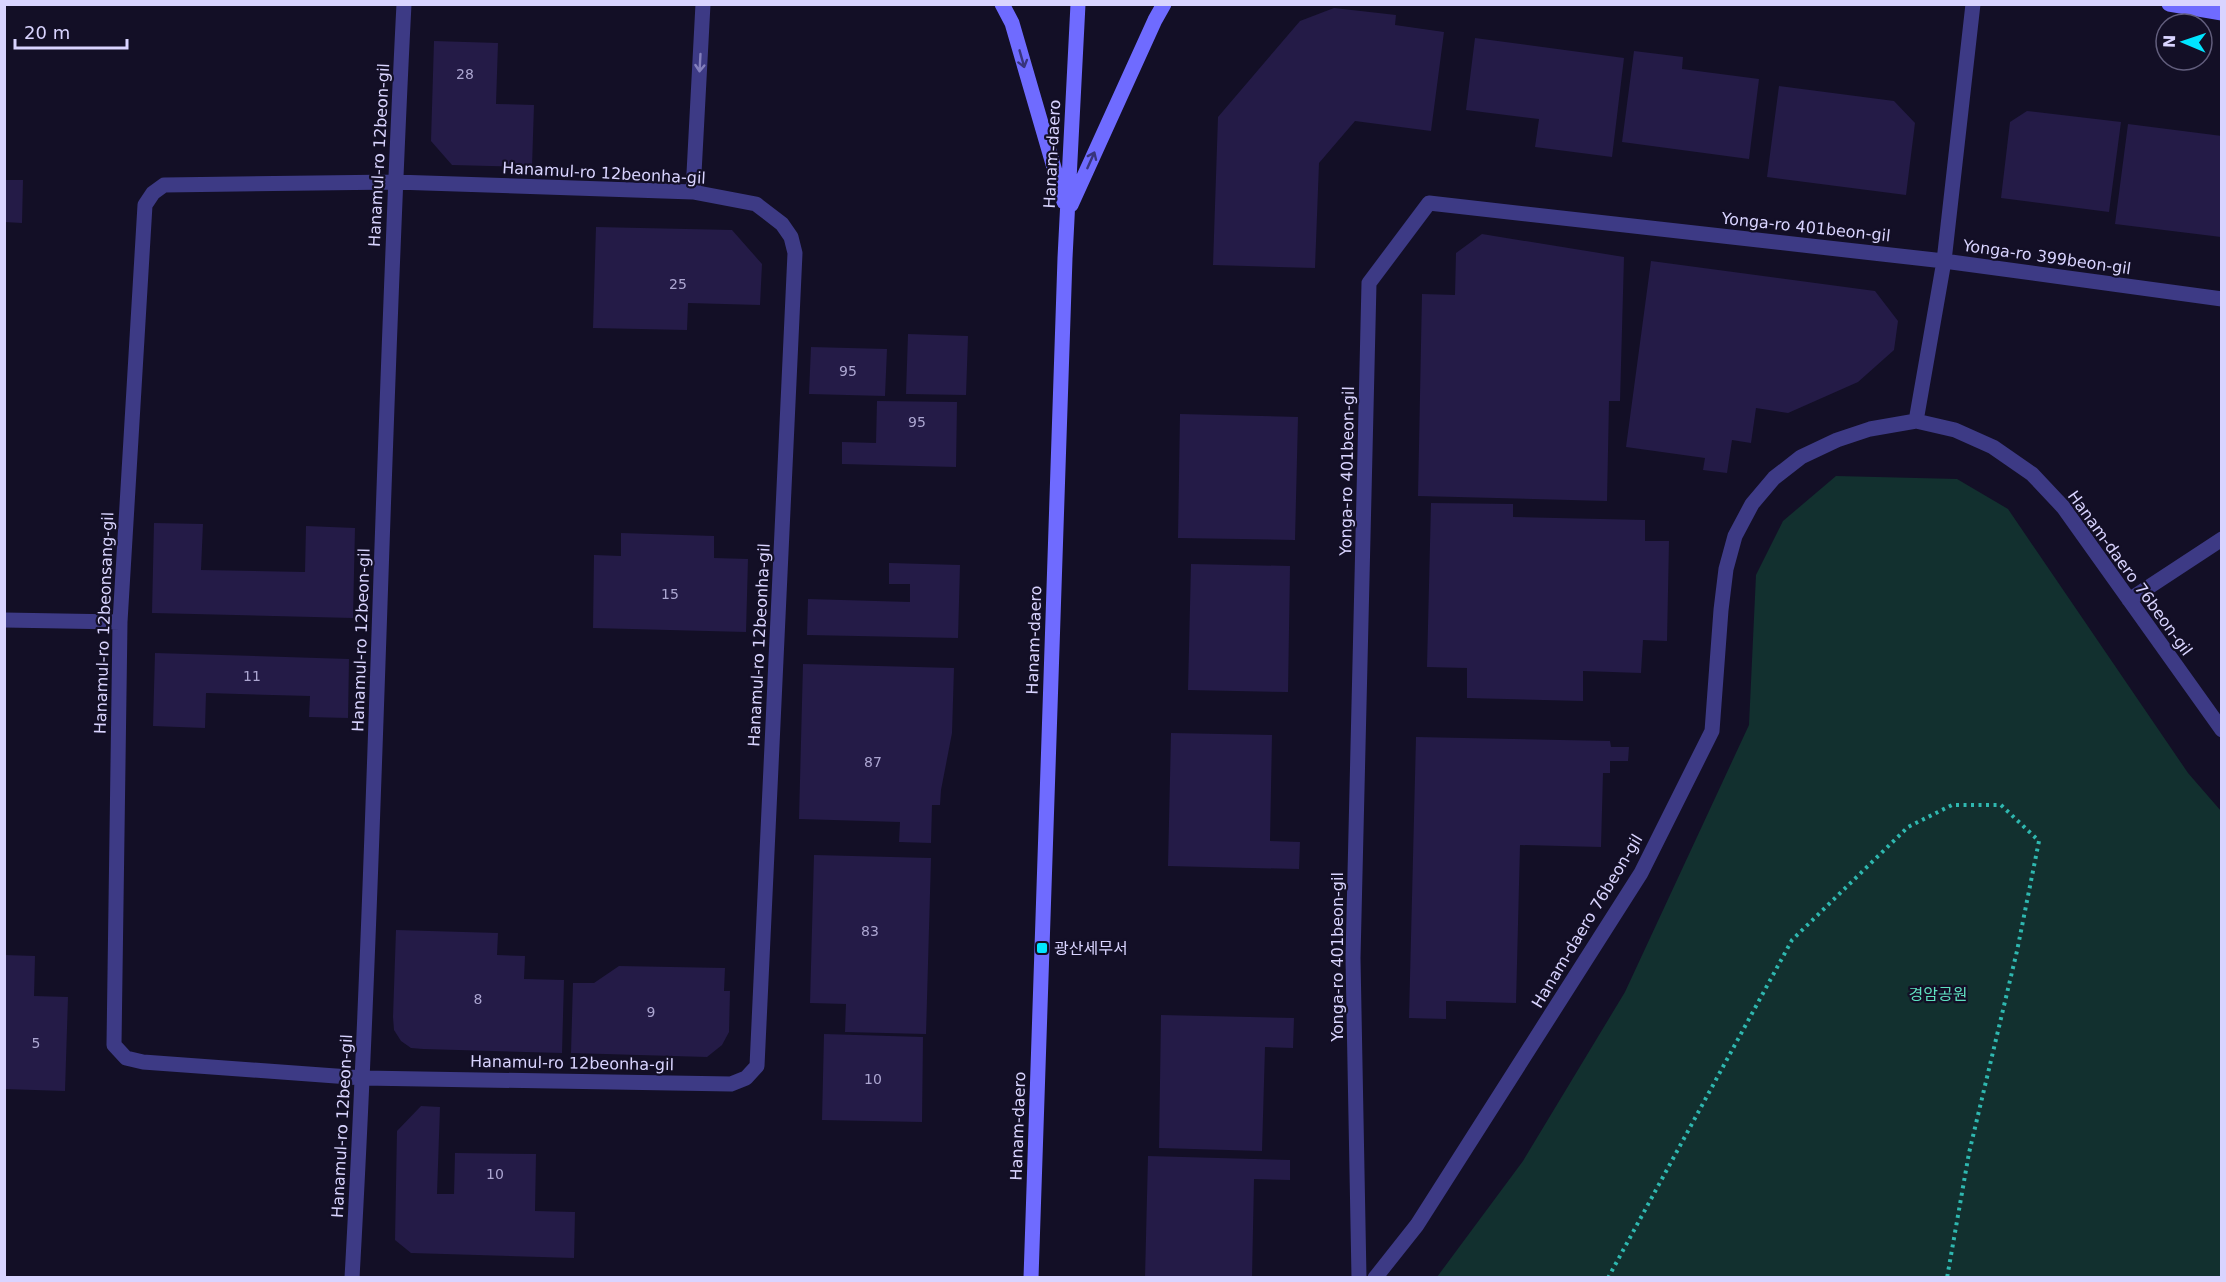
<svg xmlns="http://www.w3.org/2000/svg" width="2226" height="1282" font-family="'DejaVu Sans','Noto Sans KR',sans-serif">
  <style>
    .green { fill: #12302f }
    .building { fill: #241b47 }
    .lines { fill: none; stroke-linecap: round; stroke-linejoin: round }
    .path { stroke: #2fb8b0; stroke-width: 4; stroke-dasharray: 3 4.5; stroke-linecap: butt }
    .minor { stroke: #3d3a85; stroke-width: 15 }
    .secondary { stroke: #6f6bff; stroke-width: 15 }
    .oneway { stroke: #38347d }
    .oneway2 { stroke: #837fbc }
    .poi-dot { fill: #00e5ff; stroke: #130f26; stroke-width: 2 }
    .labels { text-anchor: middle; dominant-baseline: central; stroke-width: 4.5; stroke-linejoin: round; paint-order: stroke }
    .number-label { font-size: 14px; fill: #aca6d1 }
    .street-label { font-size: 16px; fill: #d9d4ff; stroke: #130f26 }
    .poi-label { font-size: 16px; fill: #d9d4ff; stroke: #130f26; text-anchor: start }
    .park-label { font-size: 16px; fill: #5fe0c0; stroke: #130f26 }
  </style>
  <rect width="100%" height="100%" fill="#130f26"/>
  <path class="green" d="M1836,476L1957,479L2008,509L2188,773L2221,811V1277H1437L1523,1161L1625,992L1749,725L1756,575L1783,521Z"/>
  <path class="building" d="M1334,8L1396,15L1395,25L1444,32L1431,131L1355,121L1319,163L1315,268L1213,265L1218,117L1300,21Z
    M1475,38L1624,58L1612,157L1535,147L1539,119L1466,110Z
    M434,41L498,43L496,104L534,105L532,167L452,165L431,141Z
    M1634,51L1683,57L1682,69L1759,79L1749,159L1622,142Z
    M1779,86L1894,101L1915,123L1906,195L1767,177Z
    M2027,111L2121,122L2109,212L2001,198L2010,122Z
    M2128,124L2222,136L2221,237L2115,224Z
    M4,180H23L22,223L4,222Z
    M596,227L732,230L762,264L760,305L688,303L687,330L593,328Z
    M1482,234L1624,257L1620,401H1609L1607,501L1418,496L1422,294L1455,295L1456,253Z
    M1651,261L1875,291L1898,321L1894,350L1858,382L1788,413L1756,408L1751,443L1732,440L1727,473L1703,470L1705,458L1626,447Z
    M908,334L968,336L966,395L906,394Z
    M811,347L887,349L885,396L809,394Z
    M877,401L957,402L956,467L842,464V442L876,443Z
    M1180,414L1298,417L1295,540L1178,538Z
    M1431,503L1513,504V517L1645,520V541H1669L1667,641L1643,640L1641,673L1583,671V701L1467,698V668L1427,667Z
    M154,523L203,524L201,570L305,572L306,526L355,528L353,618L152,613Z
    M621,533L714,536V558L748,559L746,632L593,628L594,555L621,556Z
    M889,563L960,565L958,638L807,635L808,599L910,602V584H889Z
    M1191,564L1290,566L1288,692L1188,690Z
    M155,653L349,659L348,718L309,717L310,696L206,693L205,728L153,726Z
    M803,664L954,668L952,733L941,790L940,805H932L931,843L899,842L900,822L799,819Z
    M1171,733L1272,735L1270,841L1300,842L1299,869L1168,866Z
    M1416,737L1610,741L1611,747H1629L1628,761H1610V773H1603L1601,847L1520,845L1516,1003L1446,1001V1019L1409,1018Z
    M814,855L931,858L926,1034L845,1032L846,1004L810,1003Z
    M396,930L498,933L497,955L525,956L524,979L564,980L562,1053L423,1049L411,1048L401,1041L394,1030L393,1017Z
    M4,955L35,956L34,996L68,997L65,1091L4,1089Z
    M619,966L725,968L724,991H730L729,1032L722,1045L707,1057L571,1053L573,983H594Z
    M1161,1015L1294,1018L1293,1048L1265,1047L1262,1151L1159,1148Z
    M824,1034L923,1037L922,1122L822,1120Z
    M421,1106L440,1107L437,1194H454L455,1153L536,1154L535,1211L575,1212L574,1258L411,1253L395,1240L397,1131Z
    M1148,1156L1290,1160V1180L1254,1179L1252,1278H1145Z"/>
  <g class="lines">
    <path class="path" d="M1608,1278L1792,940L1908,827L1952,805H2001L2039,841L2017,951L1969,1153L1947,1278"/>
    <path class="minor" d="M395,182L693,192L756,204L782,224L791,237L795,253L757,1066L746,1078L731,1084L363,1078L143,1062L126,1058L114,1045L120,622L145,205L153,193L164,185Z
      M693,192L703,4
      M1916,421L1944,261L1973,4
      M2129,600L2222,539
      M4,620L120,622
      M352,1278C376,853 382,429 404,4
      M1359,1278L1353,958L1369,283L1429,203L1944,261L2222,299
      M1375,1278L1417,1225L1641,873L1712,731L1721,610L1726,569L1735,536L1752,504L1774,478L1801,457L1837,440L1870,429L1916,421L1955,430L1993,447L2032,474L2063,507L2222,730"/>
    <path class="secondary" d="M1002,4L1012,23L1064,202
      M2169,4L2222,13
      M1071,205L1155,20L1164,4
      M1031,1278L1065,258L1078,4"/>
  </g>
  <defs><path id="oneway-shaft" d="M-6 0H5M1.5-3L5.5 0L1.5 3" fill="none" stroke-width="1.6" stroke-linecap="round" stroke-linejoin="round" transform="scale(1.5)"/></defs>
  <g class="oneway">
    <use href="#oneway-shaft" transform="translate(1022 59) rotate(74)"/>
    <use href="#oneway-shaft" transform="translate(1091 160) rotate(-66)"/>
  </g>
  <use class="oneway2" href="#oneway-shaft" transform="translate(700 63) rotate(93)"/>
  <rect class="poi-dot" x="1036" y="942" width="12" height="12" rx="3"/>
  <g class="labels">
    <g class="number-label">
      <text x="465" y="74">28</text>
      <text x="678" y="284">25</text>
      <text x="848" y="371">95</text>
      <text x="917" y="422">95</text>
      <text x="670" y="594">15</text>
      <text x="252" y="676">11</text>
      <text x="873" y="762">87</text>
      <text x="870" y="931">83</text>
      <text x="478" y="999">8</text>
      <text x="651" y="1012">9</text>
      <text x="36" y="1043">5</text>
      <text x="873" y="1079">10</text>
      <text x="495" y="1174">10</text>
    </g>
    <g class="street-label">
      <text transform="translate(1052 154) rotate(-87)">Hanam-daero</text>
      <text transform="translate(379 155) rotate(-87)">Hanamul-ro 12beon-gil</text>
      <text transform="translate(604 173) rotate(3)">Hanamul-ro 12beonha-gil</text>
      <text transform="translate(1806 227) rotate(6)">Yonga-ro 401beon-gil</text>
      <text transform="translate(2047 257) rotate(8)">Yonga-ro 399beon-gil</text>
      <text transform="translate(1347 471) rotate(-89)">Yonga-ro 401beon-gil</text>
      <text transform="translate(2130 573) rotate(54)">Hanam-daero 76beon-gil</text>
      <text transform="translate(104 623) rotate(-88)">Hanamul-ro 12beonsang-gil</text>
      <text transform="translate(361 640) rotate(-88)">Hanamul-ro 12beon-gil</text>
      <text transform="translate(1034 640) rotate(-88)">Hanam-daero</text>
      <text transform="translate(759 645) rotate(-87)">Hanamul-ro 12beonha-gil</text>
      <text transform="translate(1587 921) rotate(-59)">Hanam-daero 76beon-gil</text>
      <text transform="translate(1337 957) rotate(-90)">Yonga-ro 401beon-gil</text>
      <text transform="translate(572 1063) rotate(1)">Hanamul-ro 12beonha-gil</text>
      <text transform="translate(342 1126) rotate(-87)">Hanamul-ro 12beon-gil</text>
      <text transform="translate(1018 1126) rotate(-88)">Hanam-daero</text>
    </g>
    <g class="poi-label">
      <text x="1054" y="948">광산세무서</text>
    </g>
    <g class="park-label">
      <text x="1938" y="994">경암공원</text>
    </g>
  </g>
  <rect width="2226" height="1282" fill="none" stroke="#d9d4ff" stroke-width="12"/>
  <g transform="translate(2184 42) rotate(272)"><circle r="28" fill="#130f26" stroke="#625e7d" stroke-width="1.5"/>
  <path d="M0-4.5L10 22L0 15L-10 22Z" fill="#00e5ff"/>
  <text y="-9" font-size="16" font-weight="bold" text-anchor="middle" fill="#d9d4ff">N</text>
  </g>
  <path d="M15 39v9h112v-9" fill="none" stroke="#d9d4ff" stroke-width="3"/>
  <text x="24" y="39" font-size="18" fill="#d9d4ff" stroke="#130f26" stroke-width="4.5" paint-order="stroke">20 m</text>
</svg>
